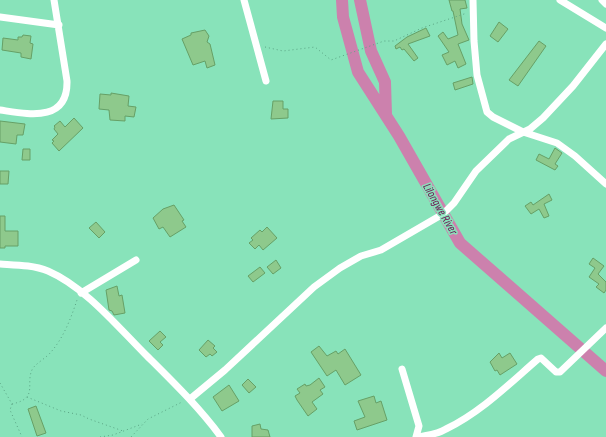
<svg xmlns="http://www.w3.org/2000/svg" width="606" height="437" font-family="'Sofia Sans Condensed',sans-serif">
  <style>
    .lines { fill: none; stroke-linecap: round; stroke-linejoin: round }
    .river { stroke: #cc81ad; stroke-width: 12 }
    .building { fill: #8ec98c; stroke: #66a066 }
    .path { stroke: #5aa484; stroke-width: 1; stroke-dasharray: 1 3; stroke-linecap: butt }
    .minor { stroke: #fff; stroke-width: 7 }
    .labels { text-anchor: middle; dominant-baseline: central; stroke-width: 3; stroke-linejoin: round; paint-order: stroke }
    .water-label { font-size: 12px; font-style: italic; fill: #6f1553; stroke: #88e3ba }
  </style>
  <rect width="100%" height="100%" fill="#88e3ba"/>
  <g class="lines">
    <path class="river" d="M342,0L343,17L358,72L399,136L460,243L606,371
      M360,0L371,51L385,82L386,115"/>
  </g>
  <path class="building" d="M449,0H465L467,8L460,9L462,24L469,40L458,44L466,64L458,68L455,61L447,65L442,55L449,52L438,36L443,32L448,39L458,35L453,11H452Z
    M499,22L508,29L498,42L490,36Z
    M426,28L430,36L408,44L418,58L414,61L404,49L402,50L400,47L396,49L395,46L407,37Z
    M205,30L209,36L207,42L210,44L215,65L207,68L205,61L193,65L182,39L191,35V33Z
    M23,35L31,36L30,43L33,44L31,59L21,57V53L2,50L3,38L18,40V37H22Z
    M539,41L546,46L518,86L509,80Z
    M472,77L473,84L455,90L453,83Z
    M111,93L129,96L128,106L136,107L134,117L125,116V121L110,120L109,110L99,109L100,94L111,95Z
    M273,101H283V109H288V118L271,119Z
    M74,118L83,128L59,151L52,143L54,141L52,140L58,134L54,129L55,127L54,126L60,121L65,127Z
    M0,121L25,124L23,135H17L16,144L0,142Z
    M555,148L562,153L555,164L558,166L555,170L536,160L539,154L549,159Z
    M23,149H30V160H22Z
    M0,171H9L8,184H0Z
    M549,194L552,200L544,204L549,216L544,218L539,209L531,214L525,206L531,202L533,205Z
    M174,205L184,220L182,221L186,227L170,237L163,227L159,229L153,218L163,209Z
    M0,216H5V231H18V246H5V248H0Z
    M96,222L105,232L99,238L89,228Z
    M267,227L277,238L263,250L259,245L255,249L249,243L253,240L251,238L260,230L262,232Z
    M593,258L604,266L598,274L606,282V290L604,293L596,287L599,284L589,277L595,268L589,264Z
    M276,260L281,268L273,274L267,267Z
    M260,267L265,273L253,282L248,276Z
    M117,286L119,296L122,295L125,313L114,315L112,311L109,310L106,290Z
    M160,331L166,337L160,342L163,345L158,350L149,341Z
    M208,340L215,346L213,348L217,352L212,356L210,354L206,357L199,350Z
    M319,346L327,356L336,351L338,354L345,349L361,375L345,385L336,370L327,376L311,352Z
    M499,353L502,358L510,353L517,364L500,375L497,370L495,371L490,362Z
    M319,378L325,387L320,390L323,394L312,402L317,409L308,416L297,400L295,396L300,393L297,389L305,384L306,386L310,385Z
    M248,379L256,387L249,393L242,385Z
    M229,385L239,401L222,411L213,397Z
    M374,396L376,403L381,401L387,420L357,430L354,421L365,417L358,401Z
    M36,406L46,433L37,436L28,409Z
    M260,424L261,429L268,430L270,437H252V426Z"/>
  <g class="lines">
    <path class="path" d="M265,47L283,51L315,47L331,60L384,41H394L422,28L467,13
      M0,383L12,404L10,410L22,437
      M27,397L61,411L81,415L89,419L123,431
      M12,404C40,398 24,383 33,368C38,362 46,358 51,352C64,337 71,318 77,300
      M100,437L113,435L142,424
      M131,437L148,419L182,402"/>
    <path class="minor" d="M244,0L266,81
      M473,0L474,41L477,75L487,112L493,117L523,132L557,143L575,156L606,184
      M560,0L606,28
      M602,0L606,4
      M0,17L59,25
      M0,110C28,114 68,123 67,81L54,0
      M0,264C16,265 33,265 48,271C85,287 117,326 145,354C172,381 199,407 221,437
      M81,293L136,260
      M402,369L419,426L416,437
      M190,399L225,370L314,287L340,268L361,256L381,250L443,214L454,203L476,171L509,139L530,129L543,118L573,86L606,44
      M419,437C428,435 438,434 446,429C481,412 509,384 538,359L541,358L556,372H560L606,328"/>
  </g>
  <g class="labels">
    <g class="water-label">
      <text transform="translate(440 209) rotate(60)">Lilongwe River</text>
    </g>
  </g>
</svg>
